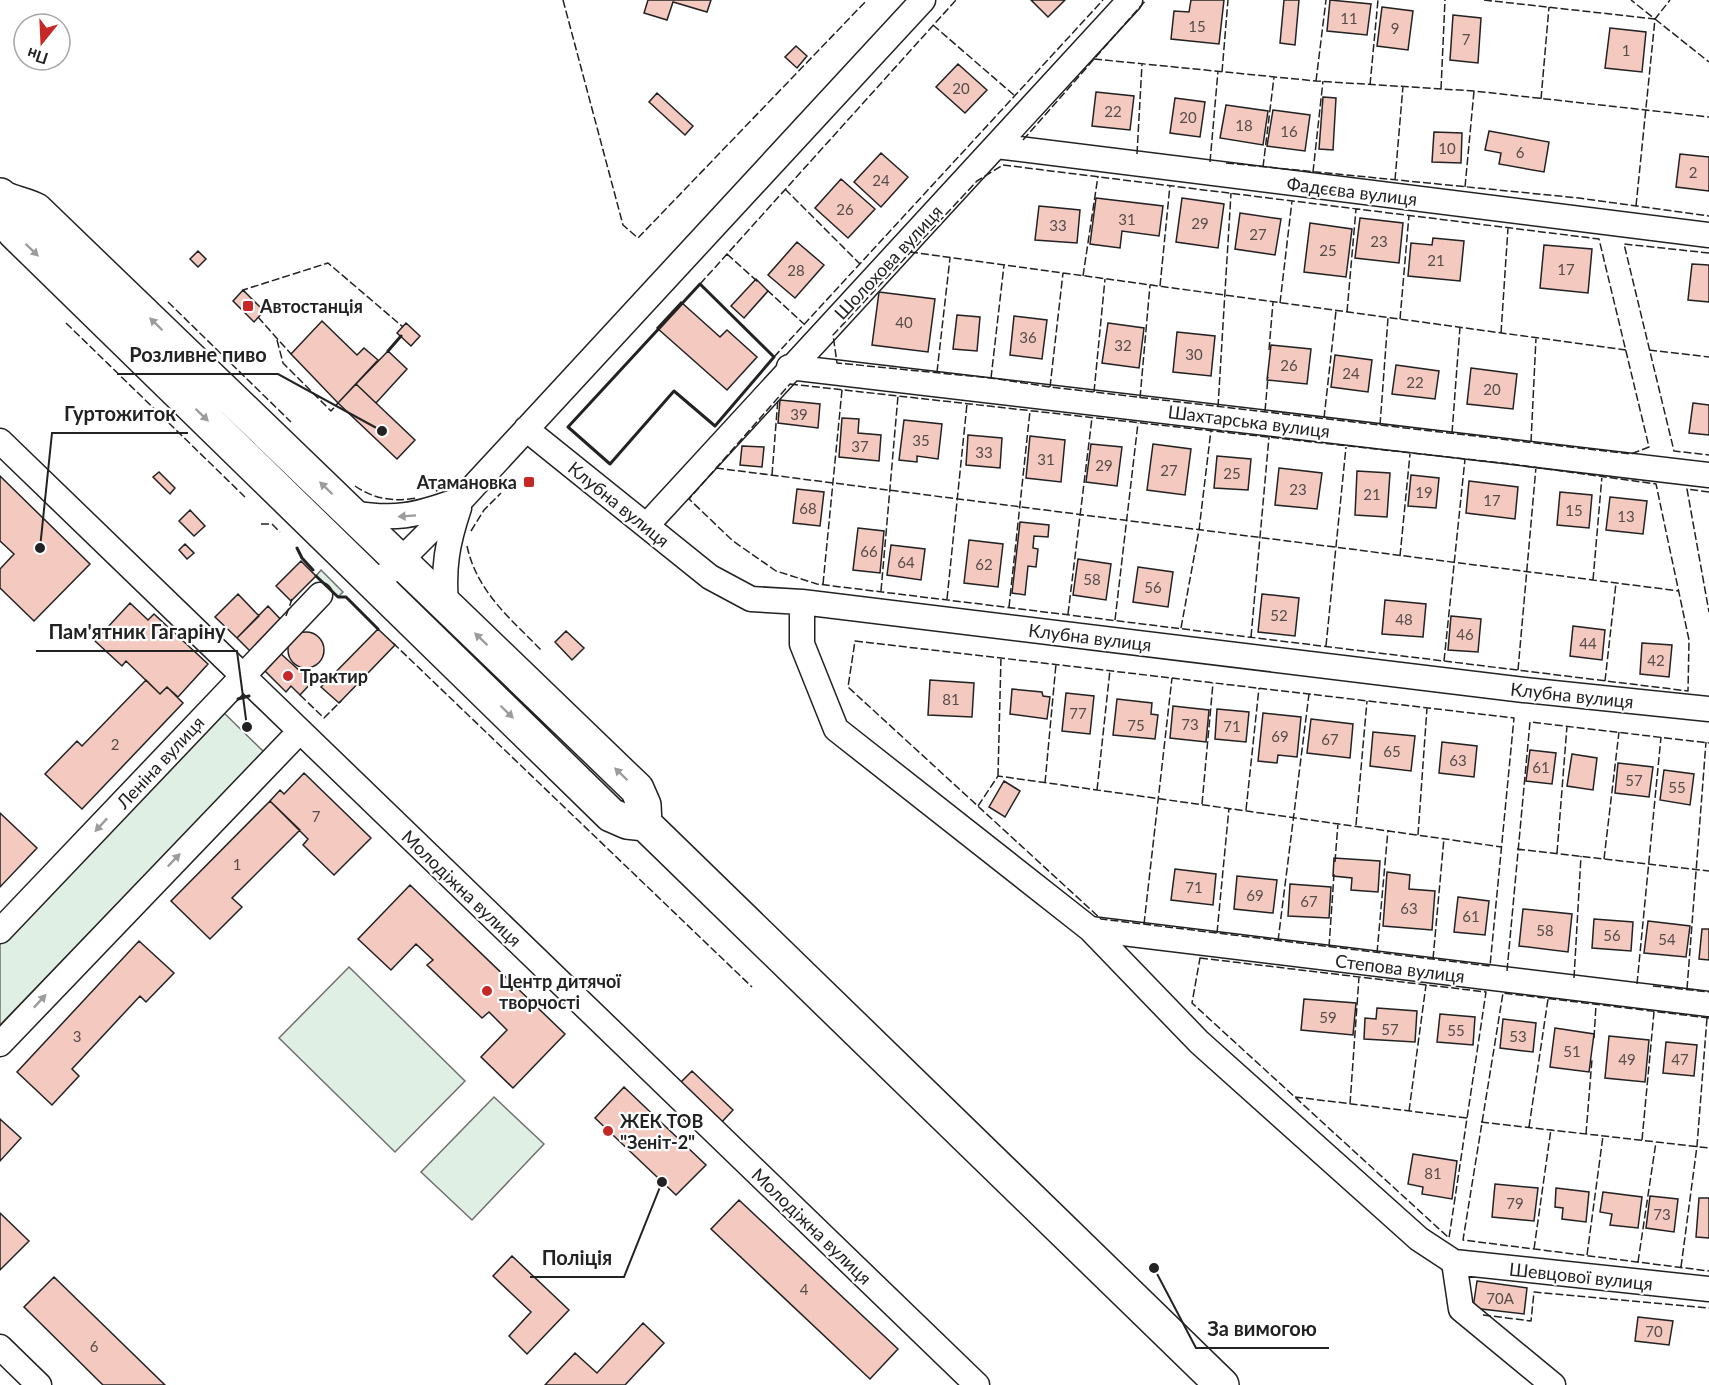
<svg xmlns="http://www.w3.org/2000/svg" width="1709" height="1385" font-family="Lato,sans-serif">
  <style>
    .green { fill: #e0efe3; stroke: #6f6f6f; stroke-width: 1.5 }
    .building { fill: #f3c9c0; stroke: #222; stroke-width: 1.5 }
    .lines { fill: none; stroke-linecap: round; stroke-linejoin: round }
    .minor-casing { stroke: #222; stroke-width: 27 }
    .highway-casing { stroke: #222; stroke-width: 36 }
    .minor { stroke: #fff; stroke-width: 24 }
    .highway { stroke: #fff; stroke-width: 33 }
    .fence { stroke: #222; stroke-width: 1.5; stroke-dasharray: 8 3; stroke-linecap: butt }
    .wall { stroke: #222; stroke-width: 3 }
    .oneway { fill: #9c9c9c }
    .poi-dot { fill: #c62828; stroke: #fff; stroke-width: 2 }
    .labels { text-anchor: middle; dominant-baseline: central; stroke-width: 4.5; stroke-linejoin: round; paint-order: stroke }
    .number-label { font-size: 15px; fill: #564c4a }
    .street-label { font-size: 18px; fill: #222; stroke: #fff }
    .poi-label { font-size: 18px; font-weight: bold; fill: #222; stroke: #fff; text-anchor: start }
    .leader { fill: none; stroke: #222; stroke-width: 2 }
    .callout-dot { fill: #222; stroke: #fff; stroke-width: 2 }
    .callout-label { font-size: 20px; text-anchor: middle; font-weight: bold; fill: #222; stroke: #fff; stroke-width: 4.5; stroke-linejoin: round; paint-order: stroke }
  </style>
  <rect width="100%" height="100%" fill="#fff"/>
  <path class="green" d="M321,570L343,592L338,597L316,576Z
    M222,711L264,752L0,1025V941Z
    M349,967L465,1081L395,1152L279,1038Z
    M494,1097L544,1144L472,1220L421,1172Z"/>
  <path class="building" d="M648,0H711L707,12L673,2L667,20L644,13Z
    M1031,0H1065L1048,17Z
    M1191,0H1224L1219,44L1171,39L1174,11L1189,12Z
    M1284,0H1299L1295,45L1280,43Z
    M1330,0L1371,4L1367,35L1327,31Z
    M1382,7L1413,11L1408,50L1377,46Z
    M1453,15L1481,18L1478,63L1450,60Z
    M1610,28L1646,32L1642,72L1605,68Z
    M796,46L807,56L797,68L785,57Z
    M958,64L987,90L965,113L936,87Z
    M1096,92L1134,96L1130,130L1092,126Z
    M657,93L693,126L685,135L649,102Z
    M1323,97L1336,98L1333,150L1319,149Z
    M1175,98L1205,102L1200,137L1170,133Z
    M1226,105L1268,111L1263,145L1220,138Z
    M1273,110L1310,115L1305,151L1267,146Z
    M1489,131L1549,142L1544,172L1499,164L1501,153L1485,150Z
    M1434,132L1462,133L1461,163L1432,162Z
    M881,153L908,177L881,207L854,182Z
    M1680,154L1709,157V191L1676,187Z
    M841,179L875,209L848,238L815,208Z
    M1096,198L1163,206L1159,236L1122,231L1120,248L1090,244Z
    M1182,198L1224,204L1218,248L1176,242Z
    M1039,206L1080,210L1077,243L1035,240Z
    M1240,213L1281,219L1275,255L1235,249Z
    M1360,218L1403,223L1399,263L1355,258Z
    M1310,223L1352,229L1346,277L1304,272Z
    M1433,238L1464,241L1460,281L1408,276L1411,243L1432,245Z
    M797,242L824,265L795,298L768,275Z
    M1544,245L1592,249L1588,293L1540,288Z
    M198,251L206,259L198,267L190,259Z
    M1692,264L1709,265V302L1688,300Z
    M756,279L768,291L744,318L731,306Z
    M243,290L264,311L254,322L233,301Z
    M879,292L935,299L928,352L872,345Z
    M681,302L720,337L727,330L757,357L727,390L657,328Z
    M957,315L980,317L977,351L953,349Z
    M1014,316L1047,320L1042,359L1010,355Z
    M322,321L357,355L364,348L378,360L338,403L291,354Z
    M406,323L420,336L411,346L397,333Z
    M1108,323L1144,328L1139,368L1102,363Z
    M1177,332L1215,336L1211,376L1173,372Z
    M1271,345L1311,349L1307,384L1267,380Z
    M388,351L407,369L376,403L356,384Z
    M1335,355L1372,360L1368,392L1331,387Z
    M1396,365L1439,371L1435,399L1392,394Z
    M1471,368L1517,374L1513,409L1467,404Z
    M356,384L415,440L397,459L338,403Z
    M780,400L820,404L818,428L778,423Z
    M1693,403L1709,405V435L1689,433Z
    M842,418L859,419L858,433L881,435L879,461L839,457Z
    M904,420L942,424L938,459L917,456V462L899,460Z
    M968,435L1002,438L1000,468L966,465Z
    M1030,436L1065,440L1061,482L1026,478Z
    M1091,444L1122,447L1117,486L1086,482Z
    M1153,444L1191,449L1185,495L1147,490Z
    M742,446L764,447L762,467L740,465Z
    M1217,456L1251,459L1248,490L1214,488Z
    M1279,468L1322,473L1317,509L1275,505Z
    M1357,471L1390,473L1387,517L1355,515Z
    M159,472L175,488L170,494L153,477Z
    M1411,475L1439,478L1436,508L1408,506Z
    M0,476L90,564L34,621L0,588V569L14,554L0,541Z
    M1469,481L1518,487L1515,519L1466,513Z
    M797,489L824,492L820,526L793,523Z
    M1560,492L1592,495L1589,528L1557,525Z
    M1610,497L1647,501L1643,534L1606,530Z
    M190,510L205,526L194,536L179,521Z
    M1020,522L1049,525L1048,537L1034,536L1033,548L1038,549L1036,567L1028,566L1025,595L1012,593Z
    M858,528L884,531L880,573L853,570Z
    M969,540L1003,544L998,587L964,583Z
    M185,544L194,553L187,559L179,550Z
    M891,545L925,549L921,580L887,575Z
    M1078,559L1111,564L1106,600L1073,595Z
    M301,561L316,576L291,601L276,586Z
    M1138,567L1173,572L1168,607L1133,602Z
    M238,594L259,616L237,638L215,617Z
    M1262,594L1299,598L1295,636L1258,632Z
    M1385,600L1426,604L1423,637L1382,634Z
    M130,603L148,620L154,614L208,664L178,697L167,687L160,694L126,661L122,666L95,641Z
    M268,606L284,623L253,654L237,638Z
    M1451,616L1481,619L1478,652L1448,650Z
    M1573,626L1605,630L1602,660L1570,656Z
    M378,629L395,645L339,703L321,687Z
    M566,631L584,648L572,660L555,642Z
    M288 650a18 18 0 1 1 36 0a18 18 0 1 1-36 0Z
    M1642,643L1672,645L1669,677L1640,674Z
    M280,653L312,682L300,695L291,686L286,692L264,670Z
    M146,680L160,694L167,687L183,703L82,809L45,774L77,741L82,746Z
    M930,680L974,683L972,717L928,715Z
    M1012,689L1042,692L1043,696L1050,697L1047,719L1010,714Z
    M1066,693L1094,696L1090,734L1062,731Z
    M1117,699L1152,703L1151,714L1158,715L1155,739L1113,735Z
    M1173,706L1209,710L1206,742L1170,738Z
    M1217,709L1249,712L1246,742L1215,739Z
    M1263,713L1301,717L1297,757L1278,755L1277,763L1258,761Z
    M1311,719L1353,724L1350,758L1307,753Z
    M1373,732L1415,736L1411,771L1370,766Z
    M1442,742L1477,746L1474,777L1439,773Z
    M1530,750L1556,753L1552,784L1526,781Z
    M1572,754L1597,758L1593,790L1567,786Z
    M1618,763L1653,767L1649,797L1615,793Z
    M1664,770L1694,774L1690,805L1660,800Z
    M304,773L371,838L334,875L303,845L308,839L270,801L280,790L284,794Z
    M1004,781L1020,791L1005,817L989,807Z
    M270,801L300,830L232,898L242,907L210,939L171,901Z
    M0,813L37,848L0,887Z
    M1334,858L1380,861L1378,892L1351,890L1352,878L1333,876Z
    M1175,869L1216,874L1213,905L1171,900Z
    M1387,872L1410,875L1409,889L1435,891L1432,930L1383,926Z
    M1237,876L1277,880L1273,913L1234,909Z
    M1290,884L1331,887L1329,918L1288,916Z
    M410,885L565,1034L513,1088L481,1057L507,1030L489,1012L482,1018L427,965L433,960L416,944L391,970L358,939Z
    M1458,897L1489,901L1485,935L1454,932Z
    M1523,909L1572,914L1568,952L1519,946Z
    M1594,919L1633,922L1631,951L1592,948Z
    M1648,921L1690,926L1686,957L1644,953Z
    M1702,929H1709V960L1699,959Z
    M139,941L174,973L146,1002L140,996L72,1069L79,1076L52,1105L17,1072Z
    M1304,999L1356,1003L1353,1035L1301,1030Z
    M1377,1008L1417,1011L1415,1042L1364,1039L1365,1018L1376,1019Z
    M1440,1014L1475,1017L1473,1045L1437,1042Z
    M1503,1019L1536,1023L1533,1052L1500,1048Z
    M1555,1028L1594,1034L1589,1072L1550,1067Z
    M1609,1036L1649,1040L1645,1082L1605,1078Z
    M1666,1042L1697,1045L1694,1076L1663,1073Z
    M692,1071L733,1110L719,1125L678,1085Z
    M624,1087L706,1165L676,1195L595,1118Z
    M0,1119L21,1138L0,1161Z
    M1413,1154L1457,1161L1452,1199L1422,1194L1423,1187L1408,1184Z
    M1495,1184L1538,1188L1534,1221L1492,1217Z
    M1556,1188L1589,1192L1586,1222L1562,1219L1563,1208L1555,1207Z
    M1603,1192L1642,1197L1638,1228L1610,1225L1612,1214L1600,1212Z
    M1650,1196L1678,1199L1674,1232L1646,1228Z
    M1699,1198H1709V1238L1696,1237Z
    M739,1200L898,1349L870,1379L711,1229Z
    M0,1213L29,1241L0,1270Z
    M512,1256L569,1310L527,1354L509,1336L531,1312L493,1276Z
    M54,1277L165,1385H103L24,1307Z
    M1477,1281L1527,1288L1524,1314L1473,1308Z
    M1638,1317L1673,1321L1669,1345L1635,1341Z
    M643,1323L664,1343L625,1385H545L575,1353L597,1373Z"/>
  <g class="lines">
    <defs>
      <path id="minor" d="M996,146L1709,235
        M789,367L1709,475
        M526,429L710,577L751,599L802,602L1524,690L1709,709
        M0,441L977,1385
        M351,513C395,520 415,516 456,501
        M647,525L1130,0
        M388,573L461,500L923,0
        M802,602V644L836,729L1090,929L1199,1042L1419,1239L1454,1262L1461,1309L1553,1385
        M446,605C443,567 447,544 459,508
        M1090,929L1709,1004
        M0,931L320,595
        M0,1044L300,731
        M1454,1262L1709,1289
        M0,1347L39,1385"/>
      <path id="highway" d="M0,195C7,202 26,204 36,210L637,789L644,805L645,824
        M5,200L7,217L14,232L611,815L627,822L645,824L1222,1385"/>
    </defs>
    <use href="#minor" class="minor-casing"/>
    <use href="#highway" class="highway-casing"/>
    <use href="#minor" class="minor"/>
    <use href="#highway" class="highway"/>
    <path class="fence" d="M563,0L623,225L638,238L867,0
      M1484,0L1655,19L1631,0
      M1655,19L1709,62
      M933,25L1015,96
      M1094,59L1316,81L1474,91L1709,117
      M1222,72L1228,0
      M1316,81L1326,0
      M1370,85L1378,0
      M1441,89L1445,0
      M1541,99L1549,7
      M1023,140L1146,0
      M1137,154L1142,64
      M1210,162L1218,71
      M1226,163L1579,198L1709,216
      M1003,165L1599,239L1649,447L1631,454L1050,387L991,378L837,363L833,335L977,181Z
      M1263,167L1274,77
      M1313,172L1323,81
      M1395,180L1403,86
      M1465,187L1474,91
      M785,189L860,264
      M1636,206L1655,19L1670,0
      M910,252L1626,350
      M1709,253L1624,244L1674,451L1709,455
      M727,254L758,282
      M1083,276L1098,176
      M700,284L956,0
      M1160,286L1170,185
      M767,290L804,324
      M245,292L243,290L328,263L403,327
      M168,302L291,422
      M1280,303L1292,201
      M1347,312L1356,209
      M258,317L291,354
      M1400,319L1409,215
      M66,323L245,497
      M1501,333L1508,228
      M277,340L283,363L331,411L338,403
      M1269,350L1273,302
      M1649,350L1709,357
      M774,357L1103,0
      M937,372L950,258
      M991,378L1004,265
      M790,384L1511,464L1656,484L1689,640L1688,691L817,584L776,571L733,541L689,499Z
      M1050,387L1063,273
      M1094,392L1105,279
      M1140,398L1150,285
      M1218,407L1231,193
      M1265,411L1268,377
      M1324,418L1336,311
      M1380,425L1388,318
      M1452,433L1460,327
      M1531,442L1536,338
      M716,468L1679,591
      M772,475L778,398
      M355,486C374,499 393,502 416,498
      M436,491L464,477
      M1709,492L1687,489L1709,612
      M261,524H272L280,532
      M471,531L484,510L501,493
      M467,546C477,592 510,618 542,651
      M1400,556L1410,454
      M1593,580L1602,476
      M823,584L842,390
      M881,591L898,396
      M947,599L967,404
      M1009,607L1030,411
      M1068,614L1092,418
      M286,616L292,599
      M1115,620L1138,423
      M1181,628L1199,530L1211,430
      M1251,637L1269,437
      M855,641L1514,718L1490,966L1101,919L848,687Z
      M393,643L752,987
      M1326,646L1346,447
      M1444,661L1465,459
      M1518,670L1536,467
      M1605,681L1616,583
      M300,695L324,718L341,701
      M998,776L1001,657
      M1045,783L1056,664
      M1097,790L1110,670
      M1202,804L1213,683
      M978,806L998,776L1502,847
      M1246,810L1259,688
      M1356,825L1367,701
      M1418,835L1427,708
      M1517,849L1709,871
      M1557,853L1567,726
      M1604,859L1619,732
      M1335,862L1338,823
      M1144,924L1172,678
      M1217,933L1229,808
      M1278,941L1309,694
      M1329,947L1334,874
      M1377,953L1388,830
      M1200,958L1486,992L1449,1238L1192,1003Z
      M1433,959L1444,838
      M1507,971L1530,722L1709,743
      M1574,978L1581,856
      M1637,984L1661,737
      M1653,986L1709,992
      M1687,989L1706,742
      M1709,1018L1503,993L1463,1240L1709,1271
      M1594,1038L1596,1005
      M1295,1097L1467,1118
      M1350,1104L1359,977
      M1409,1111L1426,985
      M1481,1122L1709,1148
      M1529,1127L1548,999
      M1586,1134L1592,1059
      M1642,1140L1654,1012
      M1534,1249L1551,1129
      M1587,1255L1603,1136
      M1638,1262L1656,1142
      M1681,1267L1697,1146L1707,1018
      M1483,1315L1531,1321L1534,1292L1709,1308"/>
    <path class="wall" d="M700,284L774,357L715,426L674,391L610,464L568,427Z
      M388,351L401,336
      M297,548L302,558L313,570
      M316,576L338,597H346L378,629
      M238,699L249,696"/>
  </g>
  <defs><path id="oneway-solid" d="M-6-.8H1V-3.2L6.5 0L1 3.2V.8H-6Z" transform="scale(1.5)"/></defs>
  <g class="oneway">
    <use href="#oneway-solid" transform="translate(32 250) rotate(44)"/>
    <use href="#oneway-solid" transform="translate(156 324) rotate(-136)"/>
    <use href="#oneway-solid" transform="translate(202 415) rotate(44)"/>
    <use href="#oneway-solid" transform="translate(326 488) rotate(-136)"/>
    <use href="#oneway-solid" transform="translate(407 516) rotate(176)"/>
    <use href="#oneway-solid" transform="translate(481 639) rotate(-136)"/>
    <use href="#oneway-solid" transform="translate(507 712) rotate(44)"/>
    <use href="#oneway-solid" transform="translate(621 774) rotate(-136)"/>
    <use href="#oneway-solid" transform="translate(101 825) rotate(133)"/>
    <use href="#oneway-solid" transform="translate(174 860) rotate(-46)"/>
    <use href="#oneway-solid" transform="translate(40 1001) rotate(-47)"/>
  </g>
  <g class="poi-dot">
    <rect x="242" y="300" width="12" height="12" rx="3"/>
    <rect x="523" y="476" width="12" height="12" rx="3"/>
    <circle cx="288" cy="676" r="6"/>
    <circle cx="487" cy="991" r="6"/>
    <circle cx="608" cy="1131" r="6"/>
  </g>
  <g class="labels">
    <g class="number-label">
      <text x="1349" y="18">11</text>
      <text x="1197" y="26">15</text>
      <text x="1395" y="28">9</text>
      <text x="1466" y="39">7</text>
      <text x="1626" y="50">1</text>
      <text x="961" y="88">20</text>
      <text x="1113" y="111">22</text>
      <text x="1188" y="117">20</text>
      <text x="1244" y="125">18</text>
      <text x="1289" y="131">16</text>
      <text x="1447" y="148">10</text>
      <text x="1520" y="152">6</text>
      <text x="1693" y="172">2</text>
      <text x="881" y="180">24</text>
      <text x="845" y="209">26</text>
      <text x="1127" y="219">31</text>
      <text x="1200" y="223">29</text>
      <text x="1058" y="225">33</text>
      <text x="1258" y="234">27</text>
      <text x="1379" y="241">23</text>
      <text x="1328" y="250">25</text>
      <text x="1436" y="260">21</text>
      <text x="1566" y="269">17</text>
      <text x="796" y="270">28</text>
      <text x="904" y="322">40</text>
      <text x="1028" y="337">36</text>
      <text x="1123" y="345">32</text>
      <text x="1194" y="354">30</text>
      <text x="1289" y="365">26</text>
      <text x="1351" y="373">24</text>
      <text x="1415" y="382">22</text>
      <text x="1492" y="389">20</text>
      <text x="799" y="414">39</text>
      <text x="921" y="440">35</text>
      <text x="860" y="446">37</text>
      <text x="984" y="452">33</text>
      <text x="1046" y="459">31</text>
      <text x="1104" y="465">29</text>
      <text x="1169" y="470">27</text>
      <text x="1232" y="473">25</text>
      <text x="1298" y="489">23</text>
      <text x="1424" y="492">19</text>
      <text x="1372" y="494">21</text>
      <text x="1492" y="500">17</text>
      <text x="808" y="508">68</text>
      <text x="1574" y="510">15</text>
      <text x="1626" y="516">13</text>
      <text x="869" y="551">66</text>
      <text x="906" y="562">64</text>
      <text x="984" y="564">62</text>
      <text x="1092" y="579">58</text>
      <text x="1153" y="587">56</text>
      <text x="1279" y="615">52</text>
      <text x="1404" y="619">48</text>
      <text x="1465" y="634">46</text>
      <text x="1588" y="643">44</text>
      <text x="1656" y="660">42</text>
      <text x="951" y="699">81</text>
      <text x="1078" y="713">77</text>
      <text x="1190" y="724">73</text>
      <text x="1136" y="725">75</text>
      <text x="1232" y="726">71</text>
      <text x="1280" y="736">69</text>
      <text x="1330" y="739">67</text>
      <text x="115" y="744">2</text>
      <text x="1392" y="751">65</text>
      <text x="1458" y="760">63</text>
      <text x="1541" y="767">61</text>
      <text x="1634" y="780">57</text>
      <text x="1677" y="787">55</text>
      <text x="316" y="816">7</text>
      <text x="237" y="864">1</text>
      <text x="1194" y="887">71</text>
      <text x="1255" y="895">69</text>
      <text x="1309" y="901">67</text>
      <text x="1409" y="908">63</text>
      <text x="1471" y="916">61</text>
      <text x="1545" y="930">58</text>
      <text x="1612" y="935">56</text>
      <text x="1667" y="939">54</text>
      <text x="1328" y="1017">59</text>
      <text x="1390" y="1029">57</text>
      <text x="1456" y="1030">55</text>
      <text x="77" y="1036">3</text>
      <text x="1518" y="1036">53</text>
      <text x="1572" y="1051">51</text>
      <text x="1627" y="1059">49</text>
      <text x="1680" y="1059">47</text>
      <text x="1433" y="1173">81</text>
      <text x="1515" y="1203">79</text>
      <text x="1662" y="1214">73</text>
      <text x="804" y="1289">4</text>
      <text x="1500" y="1298">70А</text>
      <text x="1654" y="1331">70</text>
      <text x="94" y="1346">6</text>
    </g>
    <g class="street-label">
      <text transform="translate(1352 191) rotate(7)">Фадєєва вулиця</text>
      <text transform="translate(888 262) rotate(-47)">Шолохова вулиця</text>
      <text transform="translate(1249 421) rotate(7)">Шахтарська вулиця</text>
      <text transform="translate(619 504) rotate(39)">Клубна вулиця</text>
      <text transform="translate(1090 637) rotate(7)">Клубна вулиця</text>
      <text transform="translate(1572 695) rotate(6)">Клубна вулиця</text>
      <text transform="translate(160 762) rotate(-47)">Леніна вулиця</text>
      <text transform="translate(462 888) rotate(44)">Молодіжна вулиця</text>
      <text transform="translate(1400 968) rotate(7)">Степова вулиця</text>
      <text transform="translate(812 1226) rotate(44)">Молодіжна вулиця</text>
      <text transform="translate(1581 1276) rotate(6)">Шевцової вулиця</text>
    </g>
    <g class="poi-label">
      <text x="260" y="306">Автостанція</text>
      <text x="517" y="482" text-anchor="end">Атамановка</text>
      <text x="300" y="676">Трактир</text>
      <text x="499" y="981">Центр дитячої<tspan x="499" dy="21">творчості</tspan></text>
      <text x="620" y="1121">ЖЕК ТОВ<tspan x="620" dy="21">"Зеніт-2"</tspan></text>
    </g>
  </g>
  <path class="leader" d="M382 431L278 374H117M40 548L52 433H188M247 727L237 651H36M662 1182L624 1277H530M1154 1268L1196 1348H1329"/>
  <g class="callout-dot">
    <circle cx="382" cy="431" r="6"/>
    <circle cx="40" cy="548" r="6"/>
    <circle cx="247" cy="727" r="6"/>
    <circle cx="662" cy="1182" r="6"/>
    <circle cx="1154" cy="1268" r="6"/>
  </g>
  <g class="callout-label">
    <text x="198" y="362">Розливне пиво</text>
    <text x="120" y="421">Гуртожиток</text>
    <text x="137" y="639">Пам'ятник Гагаріну</text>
    <text x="577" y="1265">Поліція</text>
    <text x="1262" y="1336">За вимогою</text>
  </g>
  <g transform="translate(42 42) rotate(198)"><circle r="28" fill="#ffffff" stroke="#a7a7a7" stroke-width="1.5"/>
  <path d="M0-4.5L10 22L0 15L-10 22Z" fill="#c62828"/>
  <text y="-9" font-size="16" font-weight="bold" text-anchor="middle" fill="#222222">Пн</text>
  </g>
</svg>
